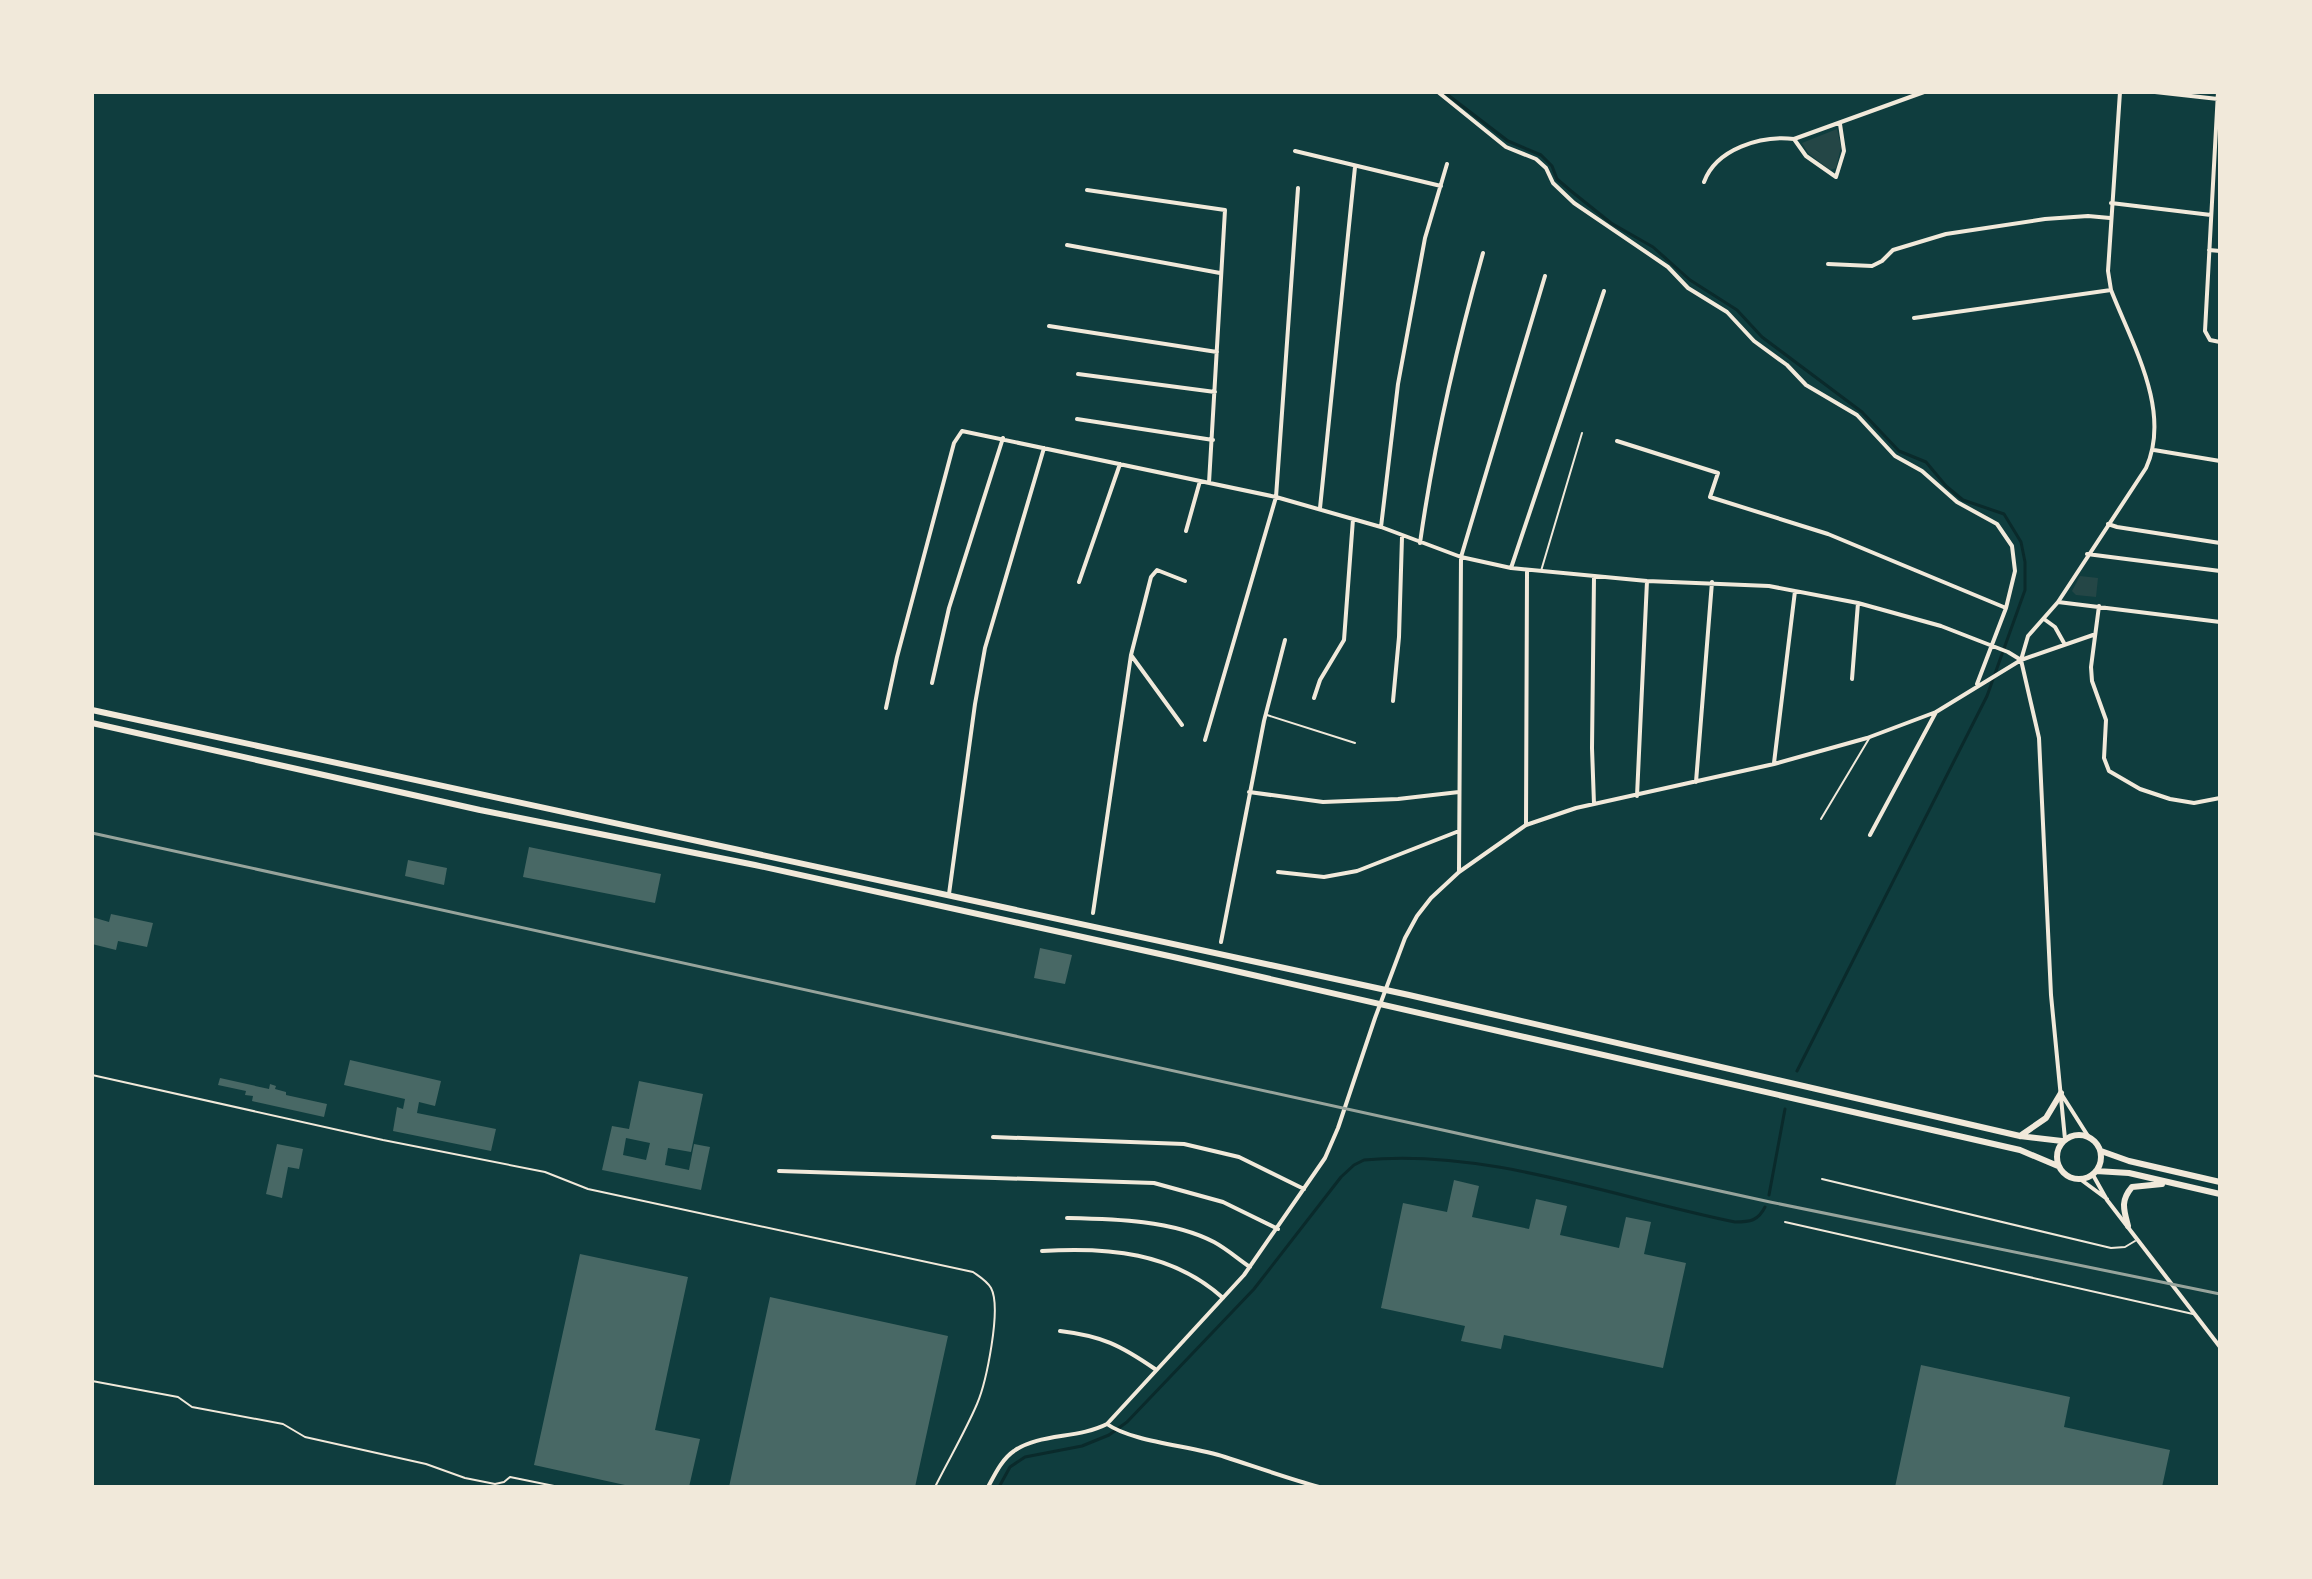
<svg xmlns="http://www.w3.org/2000/svg" width="2312" height="1579" font-family="Inter,sans-serif">
  <style>
    .green { fill: #244646 }
    .lines { fill: none; stroke-linecap: round; stroke-linejoin: round }
    .stream { stroke: #0a2a2b; stroke-width: 3 }
    .building { fill: #486865; fill-rule: evenodd }
    .service { stroke: #f1e9da; stroke-width: 2 }
    .minor { stroke: #f1e9da; stroke-width: 4 }
    .secondary { stroke: #f1e9da; stroke-width: 6 }
    .rail { stroke: #97a49c; stroke-width: 3 }
  </style>
  <rect width="100%" height="100%" fill="#0f3d3e"/>
  <path class="green" d="M1837,129L1841,147L1836,168L1830,170L1808,153L1802,143Z
    M2080,576L2098,578L2096,597L2076,595L2072,591Z"/>
  <g class="lines">
    <path class="stream" d="M1444,92L1508,141L1541,155L1552,166L1557,179L1571,191L1611,223L1653,247L1690,280L1737,310L1762,337L1862,412L1899,451L1926,462L1946,486L1963,500L2004,514L2021,542L2025,562V590L1987,696L1797,1071
      M1769,1195L1785,1109
      M999,1487L1010,1467L1025,1457L1082,1446L1109,1435L1127,1422L1254,1289L1341,1177L1354,1165L1364,1160C1487,1148 1616,1198 1735,1222C1750,1222 1758,1221 1765,1207"/>
  </g>
  <path class="building" d="M529,847L661,874L655,903L523,877Z
    M408,860L447,868L444,885L405,876Z
    M111,914L153,923L147,947L118,941L116,950L92,944V917L109,922Z
    M1040,948L1072,955L1065,984L1034,978Z
    M350,1060L441,1081L435,1106L419,1102L417,1113L496,1129L491,1151L393,1131L397,1107L403,1109L405,1099L344,1085Z
    M220,1078L269,1089L270,1084L276,1086L275,1089L286,1092V1095L327,1104L324,1117L252,1101L253,1096L245,1095L246,1091L218,1085Z
    M639,1081L703,1094L691,1152L668,1148L665,1165L689,1170L694,1144L710,1147L701,1190L602,1170L612,1126L629,1129ZM626,1138L650,1143L646,1160L623,1155Z
    M277,1144L303,1149L299,1169L288,1167L282,1198L266,1194Z
    M1454,1180L1479,1186L1472,1217L1529,1229L1536,1199L1567,1206L1560,1235L1619,1248L1626,1217L1651,1222L1644,1254L1686,1263L1663,1368L1504,1335L1501,1349L1461,1341L1465,1326L1381,1308L1403,1203L1447,1212Z
    M580,1254L688,1277L655,1430L700,1439L689,1487H634L534,1465Z
    M770,1297L948,1336L915,1487H729Z
    M1921,1365L2070,1397L2064,1427L2170,1450L2162,1487H1895Z"/>
  <g class="lines">
    <path class="service" d="M1541,571L1582,433
      M1267,715L1355,743
      M1821,819L1870,737
      M92,1075L383,1140L545,1172L588,1189L973,1272C980,1277 987,1281 991,1288C1002,1308 986,1383 977,1404C965,1432 949,1459 935,1487
      M1822,1179L2111,1248L2125,1247L2135,1241
      M1785,1222L2193,1314
      M92,1381L178,1397L192,1407L283,1424L305,1437L426,1464L465,1478L495,1484L504,1482L510,1477L559,1487"/>
    <path class="minor" d="M1438,92L1506,147L1536,159L1546,168L1553,183L1574,203L1668,267L1688,288L1727,312L1754,341L1787,365L1806,385L1857,415L1895,456L1922,471L1957,502L1997,524L2012,546L2015,571L2006,608L1977,684
      M2155,92L2218,99
      M2218,92L2205,331L2210,340L2220,342
      M1794,139L1806,156L1836,177L1844,151L1840,124
      M1295,151L1441,186
      M1704,182C1716,149 1761,135 1794,139L1924,92
      M1087,190L1225,210L1209,483
      M2111,203L2211,215
      M1067,245L1220,273
      M2209,250L2220,251
      M1828,264L1872,266L1882,261L1893,250L1946,234L2045,219L2088,216L2110,218
      M1914,318L2111,290
      M1049,326L1217,352
      M1078,374L1215,392
      M1077,419L1213,440
      M1617,441L1718,473L1710,497L1828,534L2006,608
      M2154,450L2220,461
      M1320,508L1355,167
      M2108,524L2117,527L2220,543
      M1381,527L1398,384L1425,238L1447,164
      M1186,531L1200,481
      M1420,543C1434,444 1456,349 1483,253
      M2087,554L2220,571
      M1511,568L1604,291
      M1079,582L1120,464
      M2058,602L2220,622
      M2099,606L2091,667L2092,681L2106,720L2104,758L2109,771L2140,789L2170,799L2194,803L2220,798
      M2044,619L2055,627L2064,643
      M1131,655L1182,725
      M1852,679L1858,603
      M932,683L949,608L1003,438
      M1314,698L1320,680L1344,640L1353,519
      M1393,701L1399,637L1402,537
      M886,708L897,657L954,443L962,431L1276,497L1381,527L1461,557L1511,568L1647,581L1769,586L1858,603L1941,626L2008,652L2021,660
      M1205,740L1276,497L1298,188
      M1774,763L1795,591
      M1696,782L1712,582
      M1249,792L1323,802L1398,799L1459,792
      M1637,796L1647,581
      M1594,804L1592,748L1594,577
      M1526,825L1527,571
      M1870,835L1936,712
      M1278,872L1324,877L1357,871L1459,831
      M1459,872L1461,557L1545,276
      M949,894L975,704L985,648L1044,448
      M1093,913L1131,655L1151,577L1157,570L1185,581
      M1221,942L1264,721L1285,640
      M2062,1095L2088,1136
      M993,1137L1184,1144L1239,1157L1304,1189
      M2065,1139L2051,995L2039,738L2021,660L2028,636L2058,602L2146,468C2172,411 2132,344 2111,290L2108,271L2120,92
      M779,1171L1154,1183L1223,1202L1278,1229
      M2093,1175L2107,1200L2220,1347
      M2080,1179L2107,1199
      M1067,1218C1114,1219 1172,1220 1214,1242C1227,1249 1238,1259 1250,1267
      M1042,1251C1108,1247 1172,1252 1223,1298
      M1060,1331C1102,1336 1120,1345 1155,1369
      M1107,1424C1132,1442 1192,1446 1225,1457C1256,1467 1287,1478 1319,1487
      M988,1487C995,1474 1002,1459 1014,1451C1039,1433 1078,1439 1107,1424L1244,1275L1325,1158L1338,1128L1375,1018L1405,938L1417,916L1431,898L1459,872L1526,825L1576,808L1774,764L1867,738L1936,712L2021,660L2093,635"/>
    <path class="secondary" d="M92,710L1409,995L2020,1136L2062,1141
      M92,723L480,810L755,865L1178,958L2020,1150L2058,1166
      M2057 1157a22 22 0 1 1 44 0a22 22 0 1 1-44 0Z
      M2020,1136L2046,1118L2061,1093
      M2101,1151L2129,1161L2220,1182
      M2096,1171L2129,1173L2220,1194
      M2128,1226C2124,1210 2120,1201 2132,1187L2162,1184"/>
    <path class="rail" d="M92,833L1770,1202L2220,1294"/>
  </g>
  <rect width="2312" height="1579" fill="none" stroke="#f1e9da" stroke-width="188"/>
</svg>
